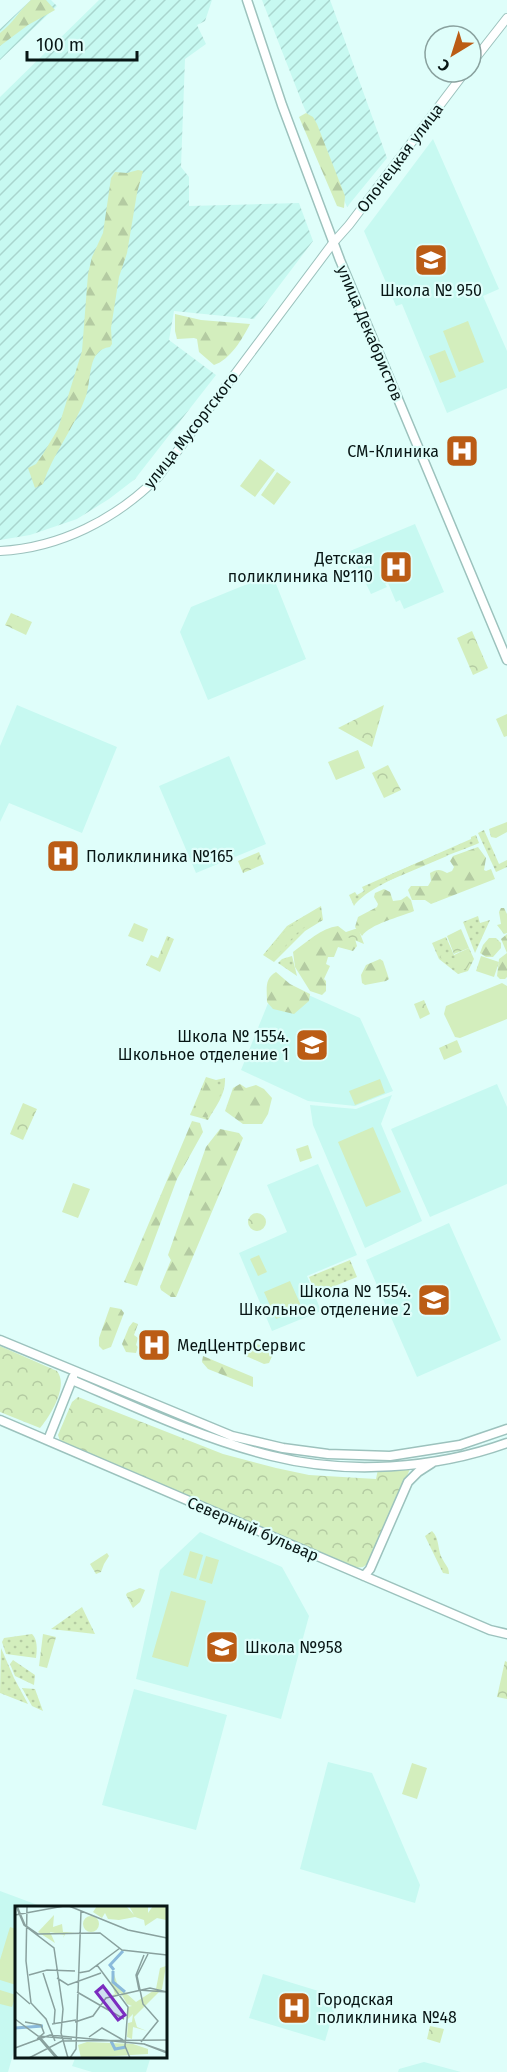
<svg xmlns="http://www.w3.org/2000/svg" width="507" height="2072" font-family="'Fira Sans',sans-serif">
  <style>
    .built { fill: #c7f9f1 }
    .industrial { fill: url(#industrial-furrows) }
    .grass { fill: url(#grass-dots) }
    .forest { fill: url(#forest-firs) }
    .park { fill: url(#park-crowns) }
    .pitch { fill: #d3eebd }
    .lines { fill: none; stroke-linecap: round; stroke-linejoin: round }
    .tertiary-casing { stroke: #9cc2bd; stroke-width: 10 }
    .secondary-casing { stroke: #9cc2bd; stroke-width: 11 }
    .tertiary { stroke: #fff; stroke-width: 8 }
    .secondary { stroke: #fff; stroke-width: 8 }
    .labels { text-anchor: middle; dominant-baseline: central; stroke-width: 4.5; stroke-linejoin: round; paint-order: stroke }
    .street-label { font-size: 16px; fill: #081615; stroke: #dffefa }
    .poi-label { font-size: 16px; fill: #081615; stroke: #dffefa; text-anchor: end }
    .inset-river { fill: none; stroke: #8abadb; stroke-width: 3 }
    .inset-road { fill: none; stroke: #89a19e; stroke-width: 1.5 }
    .view { fill: #7b2cbf; fill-opacity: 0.15; stroke: #7b2cbf; stroke-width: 3 }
    .inset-edge { fill: none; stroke: #081615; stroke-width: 3 }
  </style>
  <defs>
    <pattern id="industrial-furrows" width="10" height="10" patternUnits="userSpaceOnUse" patternTransform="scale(1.5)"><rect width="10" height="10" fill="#c7f9f1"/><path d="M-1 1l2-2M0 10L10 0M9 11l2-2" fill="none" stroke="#a9d5ce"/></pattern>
    <pattern id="grass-dots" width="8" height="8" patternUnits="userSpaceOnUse" patternTransform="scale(1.5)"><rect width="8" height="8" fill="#d3eebd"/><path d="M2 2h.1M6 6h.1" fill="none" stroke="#b4cba2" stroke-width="1.8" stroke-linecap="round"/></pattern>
    <pattern id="forest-firs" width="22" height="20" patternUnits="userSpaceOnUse" patternTransform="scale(1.5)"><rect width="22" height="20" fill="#d3eebd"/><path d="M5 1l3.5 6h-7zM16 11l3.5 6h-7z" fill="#b4cba2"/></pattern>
    <pattern id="park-crowns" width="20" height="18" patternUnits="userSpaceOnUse" patternTransform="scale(1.5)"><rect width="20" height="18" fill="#d3eebd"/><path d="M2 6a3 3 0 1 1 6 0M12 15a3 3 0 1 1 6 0" fill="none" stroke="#b4cba2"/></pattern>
  </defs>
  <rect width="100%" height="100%" fill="#dffefa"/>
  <path class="built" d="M433,139L499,289L483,296L507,351V388L447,413L402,304L396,306L364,231Z
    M415,524L444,592L404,609L400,600L396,602L388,583L385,584L387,587L371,594L350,551Z
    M272,574L306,659L208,700L180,632L191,607Z
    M17,705L117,747L82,833L9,803L0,822V746Z
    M229,756L266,844L196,873L159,786Z
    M277,981L360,1018L393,1091L355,1106L308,1101L241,1070Z
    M497,1084L507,1107V1184L430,1217L391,1129Z
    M392,1095L381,1124L422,1221L365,1248L313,1125L310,1105L356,1109Z
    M318,1164L357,1255L307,1276L321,1311L272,1331L239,1253L287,1232L267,1185Z
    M449,1223L501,1340L417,1377L366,1260Z
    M200,1532L282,1567L309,1616L281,1719L136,1679L160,1570Z
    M134,1689L227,1715L196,1830L102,1805Z
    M328,1762L372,1773L420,1885L415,1903L300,1869Z
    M0,1891L43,1907H16V2044L8,2072H0Z
    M263,1974L338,1997L325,2041L249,2018Z
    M76,2056H151L146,2072H92L72,2066Z
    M424,2062L461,2072H398L399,2069Z"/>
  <path class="industrial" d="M31,0H51L57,6L0,60V29Z
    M99,0H212L205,21L197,25L206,44L185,59L181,167L189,177V206L299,203L313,241L254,319L174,311L169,340L216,375L135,479L109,499L77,519L30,535L0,540V97Z
    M262,0H330L333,8L387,158L347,207L303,105Z"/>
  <path class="grass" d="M484,830L499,864L507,860V867L496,872L478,833Z
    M476,835L479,843C451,855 370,882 354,906L349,895L355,892L357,895L364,891L362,887L471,839V837Z
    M321,906L323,920L305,931L274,962L263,955L287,926Z
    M478,916L480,923L490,920L475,953L463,922Z
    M446,937L454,955L469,948L474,959L468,971L458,974L439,959L432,943Z
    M292,956L297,976L278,963L282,959Z
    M206,1077L216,1080L225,1078C226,1094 216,1106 208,1120L190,1115Z
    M350,1260L357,1277L320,1292L312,1284L309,1277Z
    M432,1531C440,1538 437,1551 443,1560C446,1566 449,1567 449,1574L443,1573L425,1536Z
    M82,1607L95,1634L51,1629Z
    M32,1634C38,1640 37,1650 36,1658L6,1654L2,1642L4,1638Z
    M1,1648L14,1678L28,1704L0,1693Z
    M13,1660L35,1675L34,1685L15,1676L10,1664Z
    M22,1688L35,1689L43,1711L32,1706Z"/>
  <path class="forest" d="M31,0H46L55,10L28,25L0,46V33C14,22 18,12 31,0Z
    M306,113L313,117L317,124L345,196L344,208L337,206L299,117Z
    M138,170L143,171L137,193L127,253L119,277L111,328L112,344L110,347C87,350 92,378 86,396C75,427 53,453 43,484L35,488L28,468L36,464L43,454L58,429L82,351L88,274L92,257L103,233L111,178L115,172L127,173Z
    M175,314L201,320L250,324C243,338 230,360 214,365L199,352L197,339L194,338L177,339L175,331Z
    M507,822V832L496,838L491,837L489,829Z
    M478,847L486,858L484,870L486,871L491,869L495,879L431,904L425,900H412L408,890L411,886H428L431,881L430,873C437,869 440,869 447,873L452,871L454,867L450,861L453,856Z
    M445,851L447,856L388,881L385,877Z
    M384,889L390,892L393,901L401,900L407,896L411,900L414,911C400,917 370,924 362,936L355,927L358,917L377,907L378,904L374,897L375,893Z
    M501,908H504L507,914V933L504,934L497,925L501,924L499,912Z
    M318,911L321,919L319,922C302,921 285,948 274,959L268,958L265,954C280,936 295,917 318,911Z
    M338,926L355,939L357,946L353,951L338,947L334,957H328L326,964L330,966L324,979L326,981V991L322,995L310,991L295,967L293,952C307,942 321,928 338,926Z
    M507,934V977L505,979H500L497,976L499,959L507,953L501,939Z
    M489,938H496L501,943V948L493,957H486L480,953L483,945Z
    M464,954L470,957L471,961L467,968L460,971L440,957L442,955L456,959Z
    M380,959L383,961L389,979L386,981L365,985L362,983L361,975L366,965Z
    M276,972L290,984L310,994L309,1001L294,1014L273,1009L267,1002C267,989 264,979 276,972Z
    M207,1079L220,1086L223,1085V1090L207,1118L193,1114Z
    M240,1084L246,1088L256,1085L264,1089L272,1098L268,1114L262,1124H243L225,1111L233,1088Z
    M192,1121L200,1123L203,1132L177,1179L137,1286L124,1282Z
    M220,1129L239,1133L243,1138L176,1297H171L161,1290L160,1287L171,1260L168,1255L206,1147Z
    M110,1307L121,1309L124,1313L111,1347L103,1350L99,1346V1338Z
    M133,1322L138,1324L134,1335L138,1338L136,1345L138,1347L136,1353L126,1352L122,1344L129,1327Z
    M203,1356L253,1377V1387L208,1369L202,1362Z"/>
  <path class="park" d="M11,613L32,622L26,635L5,625Z
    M472,631L488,668L473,675L457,638Z
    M384,705L372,747L338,728Z
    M388,765L401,790L384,798L372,773Z
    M259,852L264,864L243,873L238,861Z
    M358,928L364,944L340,934Z
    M461,929L469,948L454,954L447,936Z
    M167,936L174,939L160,972L146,965L151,955L158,958Z
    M481,956L499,962L494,977L476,971Z
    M424,1000L430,1014L420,1019L414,1004Z
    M457,1040L462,1052L444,1060L439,1048Z
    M23,1103L37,1109L23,1140L10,1134Z
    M308,1145L312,1158L300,1162L296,1149Z
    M248 1222a9 9 0 1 1 18 0a9 9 0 1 1-18 0Z
    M0,1346L57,1371C69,1386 50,1416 40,1428L0,1412Z
    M78,1397L223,1454L276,1468L309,1475L376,1479L378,1469H410L370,1562L363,1567L354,1568L60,1441L58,1435L72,1402Z
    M107,1553L109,1556L104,1564L101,1572L96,1574L90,1564Z
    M140,1588L145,1590L140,1602L133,1608L126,1595L127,1593Z
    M43,1634L56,1637L47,1668L39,1666Z
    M505,1661L507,1662V1699L497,1697Z
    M430,2026L444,2029L440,2043L427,2039Z"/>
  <path class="pitch" d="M468,321L484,362L459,372L443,331Z
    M445,350L456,377L440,383L429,356Z
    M260,459L275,470L255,497L240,486Z
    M277,472L291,482L274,505L261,495Z
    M507,714V736L504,737L496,719Z
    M358,750L365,768L336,780L328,762Z
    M134,923L148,929L143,942L128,936Z
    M502,983L507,986V1019L460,1038L455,1037L444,1014L446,1006Z
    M380,1079L385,1093L355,1105L349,1091Z
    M373,1127L401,1192L366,1207L338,1142Z
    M73,1183L90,1189L78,1218L62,1212Z
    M259,1255L267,1272L258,1276L250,1259Z
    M290,1281L302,1308L276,1319L264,1292Z
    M252,1342L272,1350L273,1354L269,1363L264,1364L246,1356L245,1350L248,1343Z
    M190,1551L203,1555L196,1579L183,1575Z
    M206,1556L219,1560L212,1584L199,1580Z
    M171,1591L206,1601L188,1667L152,1657Z
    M412,1763L427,1768L417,1799L402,1794Z
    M10,1927L16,1929V1985L0,1980V1960Z
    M0,1990L16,1995L12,2007L0,2004Z"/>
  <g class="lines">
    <defs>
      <path id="tertiary" d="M471,64L507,18
        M0,551C60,548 116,519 158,477L333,243L349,225L465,72"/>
      <path id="secondary" d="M247,0L282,105L340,260L507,660
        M0,1340L232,1436L283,1448L328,1454L390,1456L460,1445L507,1429
        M72,1380C137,1408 203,1439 272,1456C347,1475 435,1469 507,1443
        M0,1420L490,1630L507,1634
        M48,1440L73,1377
        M364,1576L370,1569L408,1482L418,1472L432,1463"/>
    </defs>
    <use href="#tertiary" class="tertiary-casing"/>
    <use href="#secondary" class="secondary-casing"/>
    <use href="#tertiary" class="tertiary"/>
    <use href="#secondary" class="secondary"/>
  </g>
  <defs>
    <symbol id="school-square" viewBox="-11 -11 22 22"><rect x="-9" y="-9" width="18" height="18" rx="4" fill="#bb5c15" stroke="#dffefa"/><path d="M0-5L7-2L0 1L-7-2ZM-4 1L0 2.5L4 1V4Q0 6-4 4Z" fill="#fff"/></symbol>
    <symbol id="hospital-square" viewBox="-11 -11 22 22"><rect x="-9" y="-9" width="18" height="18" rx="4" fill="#bb5c15" stroke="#dffefa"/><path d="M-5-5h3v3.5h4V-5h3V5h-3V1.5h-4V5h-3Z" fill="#fff"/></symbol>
  </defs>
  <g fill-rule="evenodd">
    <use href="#school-square" x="412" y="241" width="38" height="38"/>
    <use href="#hospital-square" x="443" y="432" width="38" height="38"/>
    <use href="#hospital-square" x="377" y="548" width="38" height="38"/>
    <use href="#hospital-square" x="44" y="837" width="38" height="38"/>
    <use href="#school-square" x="293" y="1026" width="38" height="38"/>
    <use href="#school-square" x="415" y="1281" width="38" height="38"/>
    <use href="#hospital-square" x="135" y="1326" width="38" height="38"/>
    <use href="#school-square" x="203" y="1628" width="38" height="38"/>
    <use href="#hospital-square" x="275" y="1989" width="38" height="38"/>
  </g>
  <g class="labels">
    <g class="street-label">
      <text transform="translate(400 158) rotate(-53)">Олонецкая улица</text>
      <text transform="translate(370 333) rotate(67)">улица Декабристов</text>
      <text transform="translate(191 430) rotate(-52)">улица Мусоргского</text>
      <text transform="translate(253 1529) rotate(23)">Северный бульвар</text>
    </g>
    <g class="poi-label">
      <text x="431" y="290" text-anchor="middle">Школа № 950</text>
      <text x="439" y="451">СМ-Клиника</text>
      <text x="373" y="558">Детская<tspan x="373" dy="18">поликлиника №110</tspan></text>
      <text x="86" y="856" text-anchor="start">Поликлиника №165</text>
      <text x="289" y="1036">Школа № 1554.<tspan x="289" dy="18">Школьное отделение 1</tspan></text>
      <text x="411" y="1291">Школа № 1554.<tspan x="411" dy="18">Школьное отделение 2</tspan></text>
      <text x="177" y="1345" text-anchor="start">МедЦентрСервис</text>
      <text x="245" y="1647" text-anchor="start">Школа №958</text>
      <text x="317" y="1999" text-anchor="start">Городская<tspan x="317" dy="18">поликлиника №48</tspan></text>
    </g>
  </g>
  <g transform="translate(15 1906)">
    <rect width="152" height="152" fill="#dffefa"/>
    <path d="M82,0H111L119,9L114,0H133V7L138,0H151V14L142,12L130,20L129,14L120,11L104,14L93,13L90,7L87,12L78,6ZM68 18a8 8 0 1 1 16 0a8 8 0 1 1-16 0Z" fill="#d3eebd"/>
    <path d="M39,9L38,21L47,18L48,26H60L51,27L48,32L49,29L35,26L40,37L23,26ZM151,60L147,83L119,111L122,121L132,125L118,121L117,133L112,131L113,117L117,116L118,108L112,114L113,101L117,100L112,98L104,84L106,87L89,93L100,88L96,76L98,65L103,80L121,96L141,83L145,62ZM72,136L118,138L133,143V148L66,152L63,139Z" fill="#d3eebd"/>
    <path class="inset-river" d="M99,64L95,59L108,45M98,65V76L110,86M0,122L28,120M96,135L100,143L111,141"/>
    <path class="inset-road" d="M1,0L9,19L39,42L48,103L46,127L53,152M2,0L10,19L23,28L85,27L107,44L152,49M12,0L11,55L16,97L31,113L40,135M54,0L113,24L152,32M0,9L49,0M129,49L121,69L124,84L152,86M82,59L113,101L110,140L115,152M28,67L40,104L39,118M63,67L74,65L105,42M14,69L32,64L60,65M42,72L53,79L86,67M0,85L15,98M62,86L109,113M0,113L23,130L57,133M10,116L26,119L29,127L22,133M60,116L78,110L91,92L135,82L152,86M37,118L61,114M24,130L43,152M23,131L41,152M74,131L87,122L108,134M126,136L143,115L128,98L122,70L133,48M129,138L152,146M0,142L35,129L129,138L152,147M14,152L47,135L152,134M55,152L61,143L66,5"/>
    <path class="view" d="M88,80L110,109L103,114L81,86Z"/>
    <rect width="152" height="152" class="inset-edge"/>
  </g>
  <g transform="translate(453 54) rotate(218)"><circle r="28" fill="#dffefa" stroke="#89a19e" stroke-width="1.5"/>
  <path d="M0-4.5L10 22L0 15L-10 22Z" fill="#bb5c15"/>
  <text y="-9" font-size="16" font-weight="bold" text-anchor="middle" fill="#081615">С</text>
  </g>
  <path d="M27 51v9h110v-9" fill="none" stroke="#081615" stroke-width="3"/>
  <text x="36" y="51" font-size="18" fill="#081615" stroke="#dffefa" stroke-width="4.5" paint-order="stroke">100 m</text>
</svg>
